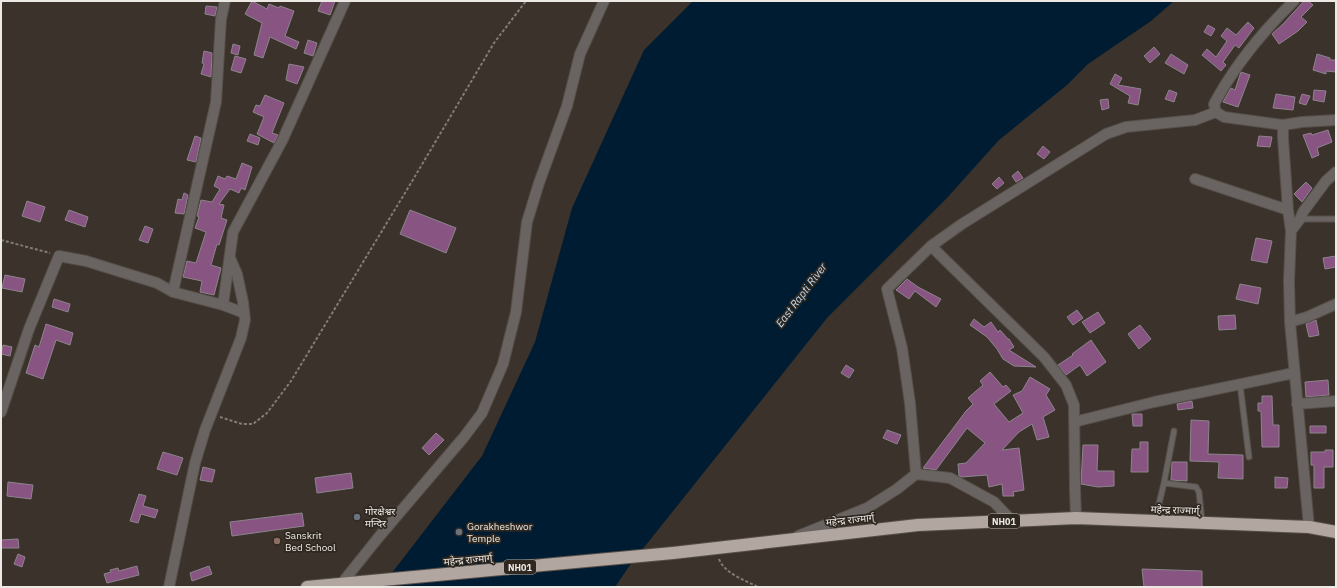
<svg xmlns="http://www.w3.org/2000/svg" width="1337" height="588" font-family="'IBM Plex Sans','Noto Sans Devanagari',sans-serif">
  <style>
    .water { fill: #001c32 }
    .building { fill: #885583; stroke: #8d848c }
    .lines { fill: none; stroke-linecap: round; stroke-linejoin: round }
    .lane-casing { stroke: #564f48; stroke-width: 7 }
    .street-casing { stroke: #564f48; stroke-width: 12 }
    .highway-casing { stroke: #564f48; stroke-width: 14 }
    .path { stroke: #827c76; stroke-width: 2; stroke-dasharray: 3 2; stroke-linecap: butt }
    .lane { stroke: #696462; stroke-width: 5 }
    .street { stroke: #696462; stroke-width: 10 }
    .highway { stroke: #b2a6a0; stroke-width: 12 }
    .worship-dot { fill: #6b7280; stroke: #2f2821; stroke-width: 1.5 }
    .education-dot { fill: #8d6e63; stroke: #2f2821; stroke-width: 1.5 }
    .labels { text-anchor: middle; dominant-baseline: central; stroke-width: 3.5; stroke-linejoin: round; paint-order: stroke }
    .shield { fill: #2f2821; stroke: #b3aea9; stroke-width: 1 }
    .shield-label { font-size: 9px; font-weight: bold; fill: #ece8e3 }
    .street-label { font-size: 10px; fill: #ece8e3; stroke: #2f2821 }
    .poi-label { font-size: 10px; fill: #ece8e3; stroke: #2f2821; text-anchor: start }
    .water-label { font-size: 11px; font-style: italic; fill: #c0def9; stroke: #2f2821 }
  </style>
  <rect width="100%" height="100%" fill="#3a322b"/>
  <path class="water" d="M693,1H1174L1151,21L1088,64L1067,85L999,140L946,199L827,318L630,565L615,587H381L482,456L535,342L572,208L644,50Z"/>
  <path class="building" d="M252,1L267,9L269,4L279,8L280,6L294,11L285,36L299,42L296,49L270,37L263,58L254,55L262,23L245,14Z
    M322,1H335L330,15L318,11Z
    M1304,1H1308L1313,5L1301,17L1307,22L1298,31L1279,44L1272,34L1283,24Z
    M206,6L217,7L215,16L205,14Z
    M1248,22L1254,28L1239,48L1235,45L1223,62L1226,65L1221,71L1202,55L1207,49L1216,57L1227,41L1221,36L1227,28L1236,35Z
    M1208,25L1215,29L1211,36L1204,32Z
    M308,40L317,43L313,56L304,53Z
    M233,44L240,46L238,55L231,53Z
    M1154,47L1160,54L1150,63L1144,56Z
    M204,51L212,53L211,77L201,74L204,64L202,63Z
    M1171,54L1188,65L1184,74L1165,63Z
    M1317,54L1330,58V60H1336V72L1326,71V74L1313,70Z
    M235,56L246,59L241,73L231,70Z
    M289,64L304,67L297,84L286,80Z
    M1241,72L1250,75L1238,107L1223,102L1231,88L1235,90Z
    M1115,74L1122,78L1118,85L1141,89L1138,105L1128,103L1130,96L1110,84Z
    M1169,90L1177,93L1174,102L1165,99Z
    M1314,90L1326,91L1324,102L1313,100Z
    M1276,94L1295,97L1293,110L1273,108Z
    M1302,94L1310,96L1306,105L1299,103Z
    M265,95L284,103L272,133L278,135L274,143L257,134L264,117L253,112L256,105L260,106Z
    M1108,99L1109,108L1102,110L1100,100Z
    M1328,130L1332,142L1317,148L1319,155L1312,158L1303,135L1311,133L1312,135Z
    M250,134L260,138L258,145L247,141Z
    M195,136L201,138L196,162L187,160Z
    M1259,136L1272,137L1270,147L1257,146Z
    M1043,146L1050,152L1044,159L1037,154Z
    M242,163L252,167L245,190L241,188L239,193L230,189L219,204L224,205L221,218L227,220L219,245L217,244L211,265L221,268L214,295L200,292L202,281L183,277L187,261L196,263L206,232L195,228L199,217L197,216L201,200L212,202L220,189L214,186L218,176L225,179L227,176L236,179Z
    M1018,171L1023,178L1016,182L1012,176Z
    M999,177L1004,183L997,189L992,184Z
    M1306,182L1312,188L1302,202L1294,194Z
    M184,193L188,195L184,214L175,213L178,199L182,200Z
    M27,201L45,207L40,222L22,216Z
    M69,210L88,217L85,227L65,220Z
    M410,210L456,228L446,253L400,234Z
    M145,226L153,229L148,243L139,240Z
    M1256,238L1272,241L1267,263L1251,260Z
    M1336,256V267L1325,269L1323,258Z
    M5,275L25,279L22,292L2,288Z
    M907,279L918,287L941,299L936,307L915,291L909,299L896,290Z
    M1240,284L1261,288L1258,304L1236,299Z
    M54,299L70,304L68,312L52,307Z
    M1077,310L1083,318L1073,325L1067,317Z
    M1098,312L1105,323L1090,333L1082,322Z
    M1235,315L1236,329L1219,330L1218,316Z
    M974,319L984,327L991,322L998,332L1000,330L1008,339H1009L1014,347L1009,350L1036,367L1014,366L1003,359L997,349L987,337L970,325Z
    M1316,320L1319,335L1309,337L1306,324Z
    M46,324L73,333L70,345L56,340L43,379L26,373L35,345L39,347Z
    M1140,325L1151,339L1139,349L1128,334Z
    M1091,340L1106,362L1087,376L1080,365L1066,375L1058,365L1073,355L1072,354Z
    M3,345L12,347L10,356L1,354Z
    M846,365L854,370L849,378L841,373Z
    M990,372L1003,387L1006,385L1011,391L994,404L1009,422L1023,413L1013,395L1022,391L1030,377L1050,389L1046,395L1055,410L1043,417L1049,437L1037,440L1032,424L1019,432L1002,450L1019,448L1024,490L1013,492L1014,496H1003L1002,484L989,487L987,475L962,477L959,476L958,464L966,463L985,443L967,428L936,470L923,468L951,431L966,411L973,404L968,398L983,385L980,381Z
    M1328,380L1329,395L1306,397L1305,382Z
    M1262,396H1272L1273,425H1279V447H1262L1261,411H1258V403H1262Z
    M1192,401L1193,408L1178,410L1177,404Z
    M1132,414H1142V426H1133Z
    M1191,420L1209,421L1208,454L1243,455V479L1218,478L1219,462L1190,461Z
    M1310,426H1326V433H1310Z
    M887,430L901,435L897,444L883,438Z
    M436,433L444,440L429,455L422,448Z
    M1140,442H1148V472H1131L1132,449H1140Z
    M1083,445H1098L1097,471H1114V486L1098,487L1081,484Z
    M1325,450H1333V467H1324V488H1314V465H1311V452H1325Z
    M163,452L183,458L177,475L157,469Z
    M1172,462H1187V481L1171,480Z
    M203,467L215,470L212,482L200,480Z
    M351,473L353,488L317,493L315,478Z
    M1275,477L1288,478L1287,488H1275Z
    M8,482L33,485L31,499L7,496Z
    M139,494L146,496L143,506L158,510L155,518L141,514L138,523L130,521Z
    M302,513L304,526L232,536L230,522Z
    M18,539L19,548H1V540Z
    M18,554L25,557L22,567L14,564Z
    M137,566L139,575L107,583L104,574L111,572L110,570L118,568L119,571Z
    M209,566L212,574L192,581L190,573Z
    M1142,569L1202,571V587H1144Z"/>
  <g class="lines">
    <defs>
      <path id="lane" d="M1300,219H1336
        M1240,384L1249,457
        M1164,483L1174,431
        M1155,520L1164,483L1196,487L1199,492L1202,522"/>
      <path id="street" d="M1283,125L1224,117L1216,112L1214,104C1234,67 1264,30 1294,1
        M1195,179L1288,210
        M1291,231L1300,219L1303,212L1326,181L1336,172
        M931,246L1044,357L1066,385L1074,405L1075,490L1076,518
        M173,292L216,102L221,19L225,1
        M223,305L233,232L282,141L345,1
        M1290,322L1307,317L1336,304
        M1297,404L1336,401
        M1,412L29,329L59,256L86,261L157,283L173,292L223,305L244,313
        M1074,422L1154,402L1294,373
        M916,474L950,478L994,502L1012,521
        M1309,527L1290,322L1289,281L1291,231L1288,210L1283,138V125L1302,122L1336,120
        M798,536L867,508L897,489L916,474L910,403L902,348L887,289L931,246L962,224L1106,134L1126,127L1195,120L1216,112
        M342,583L378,538L464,437L482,413L503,364L516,312L527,222L539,183L567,106L580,54L604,1
        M169,587L195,463L205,430L241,338L245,320L243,302L237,274L230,258"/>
      <path id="highway" d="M307,587L673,553L918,525L1076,518L1309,527L1336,532"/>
    </defs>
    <use href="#lane" class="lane-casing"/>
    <use href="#street" class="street-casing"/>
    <use href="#highway" class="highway-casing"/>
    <path class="path" d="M1,240L50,253
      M220,417L242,424H253L267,413L291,381L411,183L494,43L526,1
      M719,559C725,574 745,580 758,587"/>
    <use href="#lane" class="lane"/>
    <use href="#street" class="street"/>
    <use href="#highway" class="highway"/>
  </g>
  <g class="worship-dot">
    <circle cx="357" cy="517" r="4"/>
    <circle cx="459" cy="532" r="4"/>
  </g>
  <circle class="education-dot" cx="277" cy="541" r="4"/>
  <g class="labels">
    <g class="shield">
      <rect x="988" y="514" width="32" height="14" rx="3"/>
      <rect x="504" y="560" width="32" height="14" rx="3"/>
    </g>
    <g class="shield-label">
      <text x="1004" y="521">NH01</text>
      <text x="520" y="567">NH01</text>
    </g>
    <g class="street-label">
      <text transform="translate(1175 510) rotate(2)">महेन्द्र राज्मार्ग्</text>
      <text transform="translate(850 520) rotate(-6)">महेन्द्र राज्मार्ग्</text>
      <text transform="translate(468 560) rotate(-5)">महेन्द्र राज्मार्ग्</text>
    </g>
    <g class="poi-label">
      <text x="365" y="511">गोरक्षेश्वर<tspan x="365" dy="12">मन्दिर</tspan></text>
      <text x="467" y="526">Gorakheshwor<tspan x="467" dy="12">Temple</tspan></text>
      <text x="285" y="535">Sanskrit<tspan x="285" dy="12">Bed School</tspan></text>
    </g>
    <g class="water-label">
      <text transform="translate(801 295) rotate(-53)">East Rapti River</text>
    </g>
  </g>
  <rect width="1337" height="588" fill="none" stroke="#ece8e3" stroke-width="4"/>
</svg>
